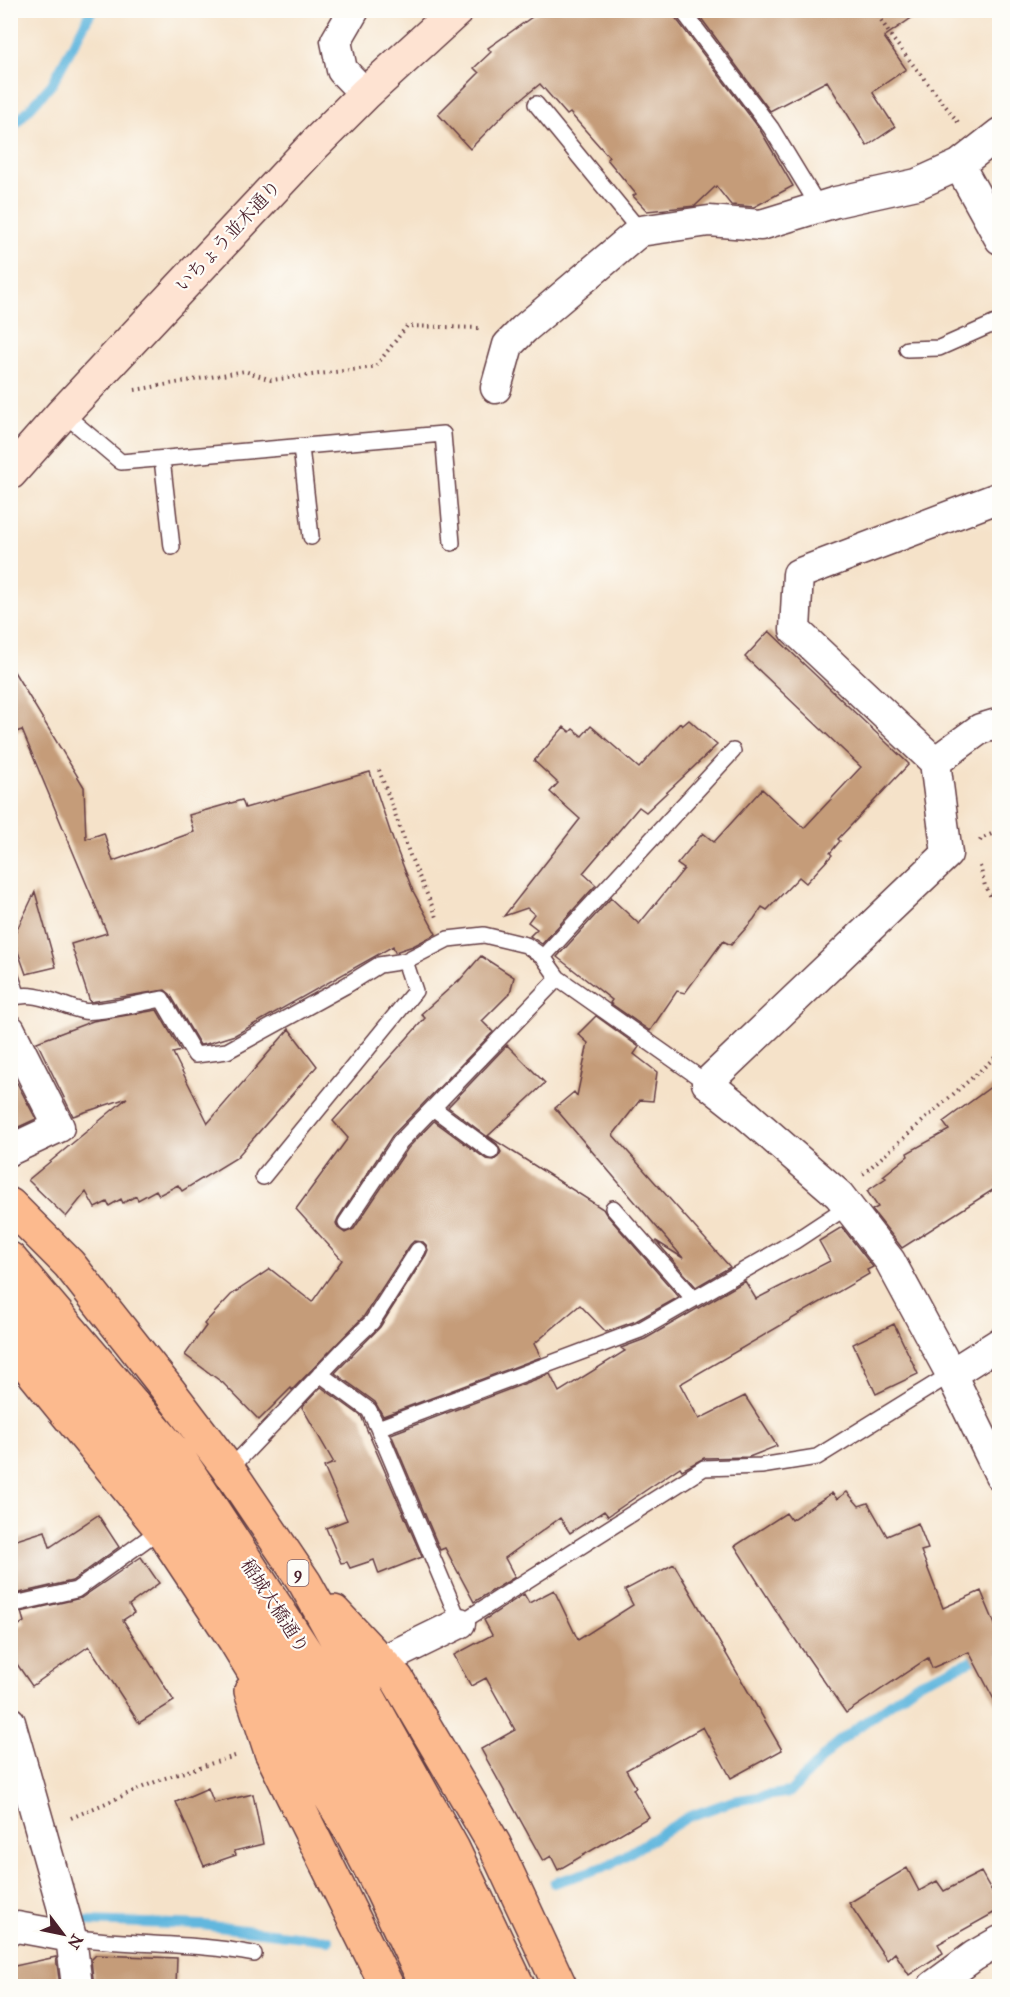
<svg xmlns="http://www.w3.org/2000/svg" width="1010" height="1997" font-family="'IM FELL Great Primer','Noto Serif JP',serif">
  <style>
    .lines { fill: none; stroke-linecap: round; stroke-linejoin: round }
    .stream { stroke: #62b7de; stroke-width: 10 }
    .building { fill: #c59c79 }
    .lane-casing { stroke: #643c43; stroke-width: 18 }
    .street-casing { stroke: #643c43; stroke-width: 33 }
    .secondary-casing { stroke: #643c43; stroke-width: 36 }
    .primary-casing { stroke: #643c43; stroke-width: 36 }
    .path { stroke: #643c43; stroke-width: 4; stroke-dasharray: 1.5 4.5; stroke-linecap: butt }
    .lane { stroke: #fff; stroke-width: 15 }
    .street { stroke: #fff; stroke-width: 30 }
    .secondary { stroke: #fee3d2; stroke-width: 33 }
    .primary { stroke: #fcba8e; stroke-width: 33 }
    .labels { text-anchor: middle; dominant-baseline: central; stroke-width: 4.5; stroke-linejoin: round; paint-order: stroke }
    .shield { fill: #fdfcf7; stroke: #806168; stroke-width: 1.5 }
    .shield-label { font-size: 16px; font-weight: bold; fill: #4a1f2b }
    .street-label { font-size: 18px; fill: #4a1f2b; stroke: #fdfcf7 }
  </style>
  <rect width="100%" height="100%" fill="#fdfcf7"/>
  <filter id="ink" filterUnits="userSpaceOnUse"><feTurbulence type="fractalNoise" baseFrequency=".0167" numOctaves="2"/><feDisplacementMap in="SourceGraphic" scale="12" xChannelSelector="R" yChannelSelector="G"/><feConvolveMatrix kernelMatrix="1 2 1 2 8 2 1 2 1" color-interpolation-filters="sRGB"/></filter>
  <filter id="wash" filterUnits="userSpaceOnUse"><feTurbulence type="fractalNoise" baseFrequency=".008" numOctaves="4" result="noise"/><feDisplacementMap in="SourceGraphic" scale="24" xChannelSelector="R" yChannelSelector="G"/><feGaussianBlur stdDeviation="1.35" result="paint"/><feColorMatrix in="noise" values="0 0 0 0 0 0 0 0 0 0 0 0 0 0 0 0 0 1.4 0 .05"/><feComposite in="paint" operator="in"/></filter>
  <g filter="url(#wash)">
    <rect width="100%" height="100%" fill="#f5e2c9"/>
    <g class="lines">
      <path class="stream" d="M10,130L52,84L92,10
        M554,1883L610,1865L688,1817L733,1801L790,1792L838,1742L918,1683L1000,1649
        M86,1921L202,1925L329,1940"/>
    </g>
    <g id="blocks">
      <path class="building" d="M542,10H672L674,16L759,128L793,186L754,207L731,205L716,186L695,206L647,211L633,196L636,194L607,159L609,157L570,113L567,115L540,84L509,109L470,149L438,114L479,73L474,68L491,52L488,48Z
        M695,10H923L884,37L906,69L874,91L873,93L895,127L867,146L827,81L770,111Z
        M769,631L909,764L838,839L840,841L830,853L832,855L806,883L799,877L767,910L762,907L754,919L731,945L723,941L685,993L677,991L650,1031L610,1003L612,1000L557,957L611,898L639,924L684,869L677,864L703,833L714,842L762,789L804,828L861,767L745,657Z
        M10,665L84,787L86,839L104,833L113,861L194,832L189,815L242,800L245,808L370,772L393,840L413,891L436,934L413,946L395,952L393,946L235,1035L206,1044L200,1045L170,994L165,990L90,1002L71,944L107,933L22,730L10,734Z
        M689,720L717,745L646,812L639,807L583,873L596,885L542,944L530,936L537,929L528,922L534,914L527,908L504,916L580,819L550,792L558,783L534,761L564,727L570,732L573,729L582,736L591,726L639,768L680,723L682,726Z
        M35,892L56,967L26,974L13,938Z
        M481,956L514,977L510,993L482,1021L493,1032L392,1136L338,1218L336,1223L338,1228L345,1233L354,1229L408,1148L434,1121L486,1159L494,1160L498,1157L501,1152L497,1144L448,1107L507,1045L545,1083L488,1136L603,1209L606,1214L679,1297L636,1321L606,1332L580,1305L534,1344L541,1357L383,1416L375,1402L335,1373L380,1327L426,1255L428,1250L426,1245L423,1242L414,1241L410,1245L364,1316L292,1390L291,1388L259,1420L223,1383L185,1355L206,1326L204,1324L231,1295L270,1269L312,1302L342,1260L296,1209L348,1138L333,1121L425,1018L421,1014L459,980V981Z
        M157,1010L181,1051L173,1053L208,1123L289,1029L317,1066L236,1158L182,1191L178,1185L159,1195L156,1190L138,1200L136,1196L123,1203L121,1199L109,1206L107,1202L95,1208L86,1192L66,1217L28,1180L127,1098L73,1116L37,1042L93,1021Z
        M596,1016L639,1047L634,1054L657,1072L653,1101L640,1100L613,1135L730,1267L696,1287L656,1241L683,1258L555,1108L574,1092L577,1096L588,1043L578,1034Z
        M999,1081V1186L902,1248L872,1210L878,1207L867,1191L886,1178L883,1176L908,1156L907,1153L949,1130L943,1122Z
        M17,1083L36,1119L10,1131V1086Z
        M842,1227L873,1267L867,1270L869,1274L680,1384L699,1419L745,1396L777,1446L749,1457L704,1458L682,1470L680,1467L608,1516L604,1511L570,1533L560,1518L505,1558L515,1577L474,1602L445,1548L440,1550L391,1434L550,1374L559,1392L625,1351L621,1348L645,1339L745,1281L756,1299L830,1261L819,1241Z
        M894,1324L918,1374L876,1394L853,1344Z
        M321,1387L361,1416L422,1557L379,1574L374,1560L350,1568L347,1562L341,1563L326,1528L347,1520L324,1467L334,1463L302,1407Z
        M847,1492L859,1506L868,1503L887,1536L918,1523L928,1549L921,1551L943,1608L981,1591L999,1634V1709L969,1652L932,1668L928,1658L846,1713L784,1623L735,1546L786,1513L791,1520L832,1493L837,1499Z
        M98,1515L119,1547L72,1581L15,1594L10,1578V1542L45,1531L50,1547Z
        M141,1557L159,1583L129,1605L134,1613L123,1620L174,1701L139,1723L89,1646L32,1686L10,1654V1631L24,1622L21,1612L81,1598Z
        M674,1564L782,1750L731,1778L703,1727L626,1770L636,1787L633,1789L649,1817L558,1870L551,1856L543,1861L481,1749L515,1730L486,1678L471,1686L454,1655L492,1635L484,1620L524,1594L529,1603L554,1590L578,1640L633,1605L625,1590Z
        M208,1788L214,1803L253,1794L263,1844L234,1851L236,1855L204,1866L176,1802Z
        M907,1868L919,1891L937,1881L944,1891L981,1872L999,1904V1910L938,1944L943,1953L909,1975L895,1953L887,1960L849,1903Z
        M96,1955L177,1958L176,1986H94L91,1960Z
        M56,1957L60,1986H10V1967Z"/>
    </g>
  </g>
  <g filter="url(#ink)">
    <use href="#blocks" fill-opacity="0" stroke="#643c43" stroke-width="1.5"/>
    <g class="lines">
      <defs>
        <path id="lane" d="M682,10L771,128L819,207
          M536,104L640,231
          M907,349L939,348L1000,321
          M63,413L121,462L443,434L452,543
          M301,447L311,537
          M162,459L172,547
          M543,957L733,751
          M10,974L18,996
          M10,999C34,988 60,1006 83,1011C95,1014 146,1002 162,999L195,1055L227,1051L345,986L379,965L405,961L448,939L484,935L526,945L543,957L558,978L707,1083
          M433,1108L491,1151
          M263,1177L415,991L405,961
          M613,1208L694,1299
          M346,1223L400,1142L558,978
          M320,1374L369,1410L378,1428L460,1623L704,1468L761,1466L817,1457L951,1374
          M378,1428L640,1330L795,1241L848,1206
          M229,1470L350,1343L372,1322L418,1250
          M10,1605L76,1590L161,1529
          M71,1937C131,1946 194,1942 254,1954"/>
        <path id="street" d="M354,10L336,41L342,70L365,94
          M959,165L1000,239
          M496,388L508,345L524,329L640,231L709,221L761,225L836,202L917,184L959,165L1000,133
          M1000,497L798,574L795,630L935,762L980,729L1000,723
          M935,762L947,854L707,1083L740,1109L839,1195L890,1261L951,1374L1000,1475
          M10,1030L59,1127L10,1150
          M951,1374L1000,1343
          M382,1661L460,1623
          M10,1722L71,1937L77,1986
          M10,1930L17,1927L71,1937
          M933,1986L974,1956L1000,1941"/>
        <path id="secondary" d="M10,473L63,413L316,143L365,94L457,10"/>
        <path id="primary" d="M10,1205L69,1264L169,1391L229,1470L305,1583L453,1849L518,1986
          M10,1259L179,1458L372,1754L488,1986
          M10,1299L100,1404L178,1505L264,1632L344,1762L458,1986
          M10,1344L161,1529L234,1639L352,1833L380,1887L427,1986
          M334,1612L397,1679L494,1844L560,1986
          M251,1691L271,1752L387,1986"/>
      </defs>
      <use href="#lane" class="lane-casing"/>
      <use href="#street" class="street-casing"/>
      <use href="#secondary" class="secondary-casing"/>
      <use href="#primary" class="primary-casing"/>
      <path class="path" d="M875,10L892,38L958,122
        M135,390L245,371L271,380L375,367L407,326L479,328
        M379,770L411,858L437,917
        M980,841L981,839L1000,830
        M980,866L985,886L1000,913
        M863,1174L1000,1053
        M71,1818L162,1779L235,1756"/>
      <use href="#lane" class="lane"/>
      <use href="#street" class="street"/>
      <use href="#secondary" class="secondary"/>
      <use href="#primary" class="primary"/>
    </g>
  </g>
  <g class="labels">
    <rect class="shield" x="287.5" y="1560" width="21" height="26" rx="4.5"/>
    <g class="shield-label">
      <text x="298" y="1573">9</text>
    </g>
    <g class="street-label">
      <text transform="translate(228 236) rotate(-47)">いちょう並木通り</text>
      <text transform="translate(275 1606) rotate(57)">稲城大橋通り</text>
    </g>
  </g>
  <rect width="1010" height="1997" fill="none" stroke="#fdfcf7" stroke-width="36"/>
  <g transform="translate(63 1934) rotate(122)" stroke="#fdfcf7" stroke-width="4.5" paint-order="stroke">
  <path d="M0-4.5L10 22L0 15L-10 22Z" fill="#4a1f2b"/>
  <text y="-9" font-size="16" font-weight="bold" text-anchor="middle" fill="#4a1f2b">N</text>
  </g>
</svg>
